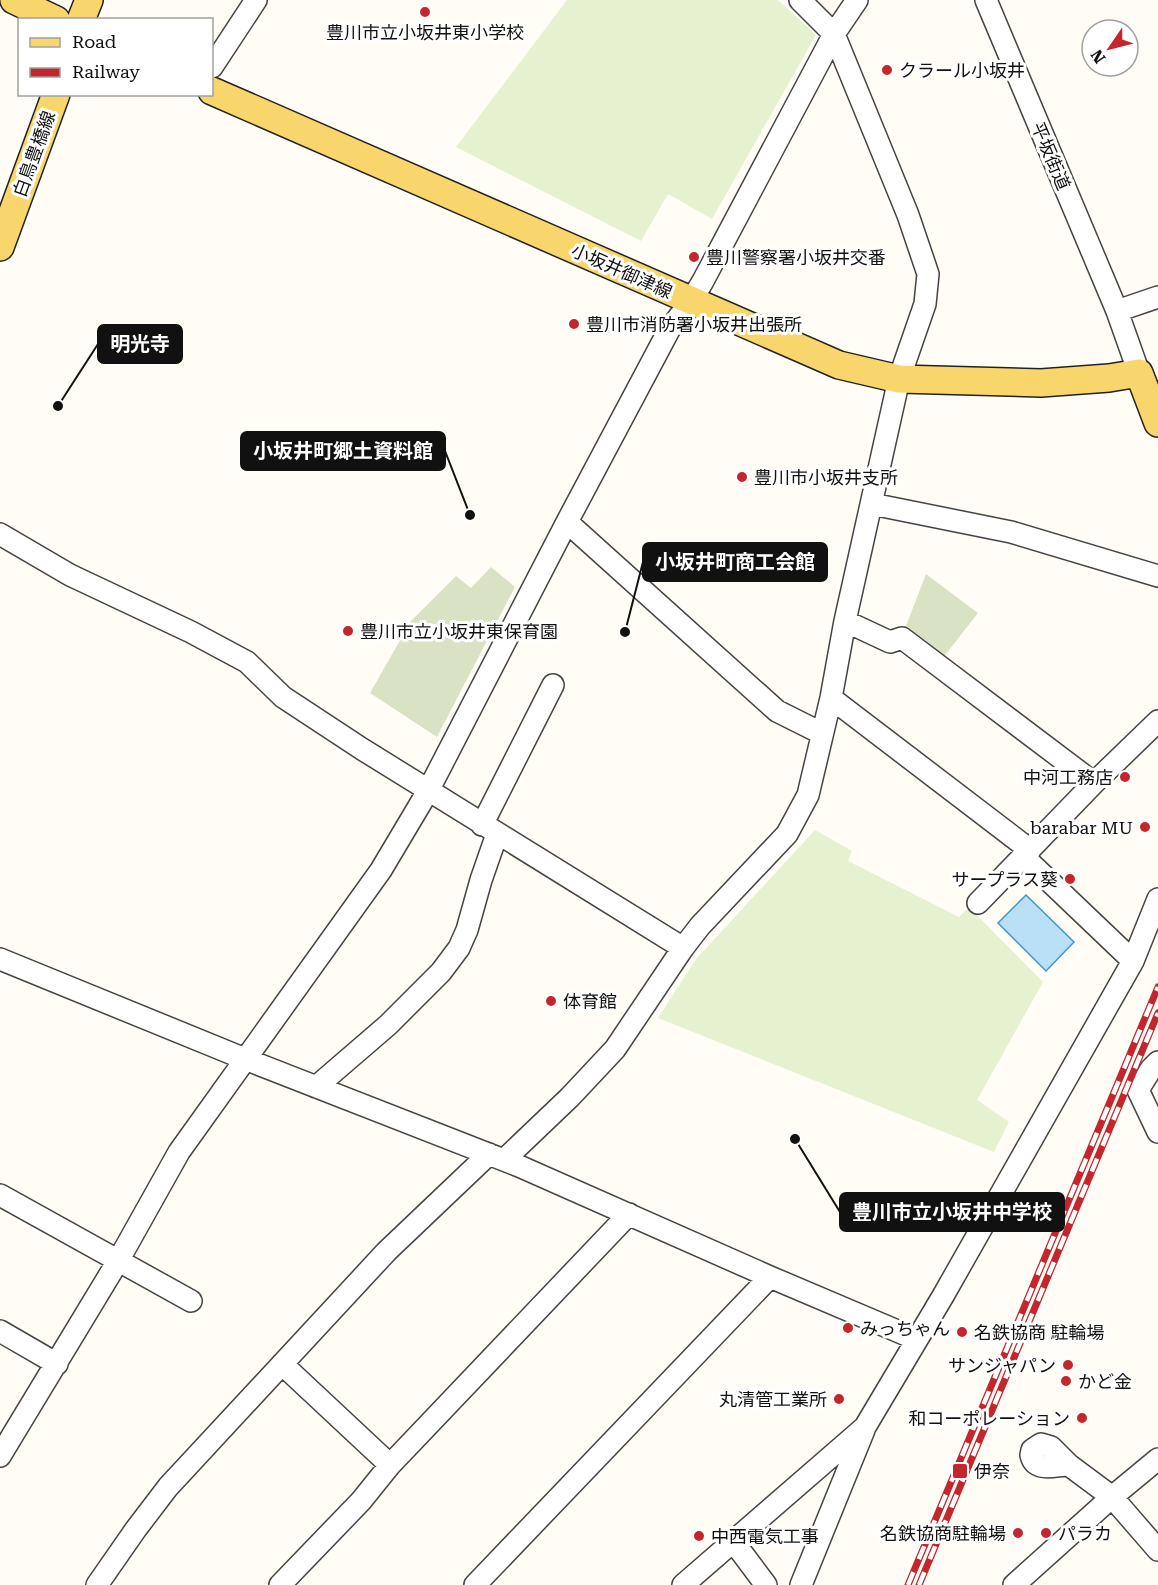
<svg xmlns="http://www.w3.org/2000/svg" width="1158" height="1585" font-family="'Roboto Serif','Noto Sans JP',serif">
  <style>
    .cemetery { fill: #d9e3c4 }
    .pitch { fill: #e6f2cf }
    .water { fill: #b9e0f7; stroke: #3f96cf; stroke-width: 1.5 }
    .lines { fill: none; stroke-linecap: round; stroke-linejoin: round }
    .minor-casing { stroke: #444; stroke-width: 24 }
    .major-casing { stroke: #222; stroke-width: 30 }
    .minor { stroke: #fff; stroke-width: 21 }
    .major { stroke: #f9d66b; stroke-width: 27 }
    .rail-casing { stroke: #c4262e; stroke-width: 7 }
    .rail { stroke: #fff; stroke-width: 4.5; stroke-dasharray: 14; stroke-linecap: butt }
    .poi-dot { fill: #c4262e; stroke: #fff; stroke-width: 2 }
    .labels { text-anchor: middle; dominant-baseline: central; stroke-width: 6; stroke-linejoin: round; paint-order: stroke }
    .poi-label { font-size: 18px; fill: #111; stroke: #fff; text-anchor: start }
    .street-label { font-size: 18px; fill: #111; stroke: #fff }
    .leader { fill: none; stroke: #111; stroke-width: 2 }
    .callout-dot { fill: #111; stroke: #fff; stroke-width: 2 }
    .callout { fill: #111; stroke: #111; stroke-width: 2 }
    .callout-label { font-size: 20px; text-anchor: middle; font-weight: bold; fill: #fff }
  </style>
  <rect width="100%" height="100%" fill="#fffdf5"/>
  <path class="cemetery" d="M491,567L515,587L437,737L370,693L411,621L456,576L471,588Z
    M926,574L978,613L942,659L904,631Z"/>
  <path class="pitch" d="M567,0H778L816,35L712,219L668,194L641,241L456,147Z
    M815,830L852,851L848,861L959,917L969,907L1043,982L977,1100L1009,1122L994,1152L658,1018L696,959Z"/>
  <path class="water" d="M1026,895L1074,942L1046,971L998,923Z"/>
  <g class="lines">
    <defs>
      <path id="minor" d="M986,0L1117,311L1139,373
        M212,67L256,0
        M1117,311L1158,297
        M872,504L1011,532L1158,576
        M567,522L777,711L821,733
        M0,534L70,575L191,632L247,662L283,697L362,749L683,948
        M845,621L890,642L902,638L1094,783
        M831,698L1030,850
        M482,825L553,685
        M1024,857L1133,961
        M978,903L1094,783L1158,721
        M0,959L245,1059L519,1166L770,1277L916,1339
        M1158,1062L1151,1069L1138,1090L1158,1132
        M316,1087L388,1025L441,972L459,948L467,930L481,880L497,834
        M504,1160L570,1097L615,1049L683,948L700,926L787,834L808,795L831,698L845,621L899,379L925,304L928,274L908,215L834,34L857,0
        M0,1195L191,1301
        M0,1331L57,1364
        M282,1364L390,1465
        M0,1456L118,1261L179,1152L381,870L428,791L567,522L669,330L691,301L703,281L834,34L800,0
        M1069,1465L1051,1447L1041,1444L1032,1450L1031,1455C1035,1473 1055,1465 1069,1465L1112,1497L1158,1550
        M733,1541L766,1585
        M97,1585L136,1529L168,1487L387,1251L489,1154
        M280,1585L361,1501L390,1465L629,1214
        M475,1585L770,1277
        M683,1585L865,1427L943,1296L1133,961L1158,899
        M801,1585L864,1430
        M1014,1585L1112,1497L1158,1459"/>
      <path id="major" d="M14,0L56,20
        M81,20L89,0
        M212,91L839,365L899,379L1041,383L1109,378L1139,373L1158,423
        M0,247L56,94"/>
    </defs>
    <use href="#minor" class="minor-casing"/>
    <use href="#major" class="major-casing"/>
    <use href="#minor" class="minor"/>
    <use href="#major" class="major"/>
    <defs>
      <path id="rail" d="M908,1585L1158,987
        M919,1585L1158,1013"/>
    </defs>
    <use href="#rail" class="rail-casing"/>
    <use href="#rail" class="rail"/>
  </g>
  <g class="poi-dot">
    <circle cx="425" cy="12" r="6"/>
    <circle cx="887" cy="70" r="6"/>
    <circle cx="694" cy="257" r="6"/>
    <circle cx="574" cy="324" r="6"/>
    <circle cx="742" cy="477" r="6"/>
    <circle cx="348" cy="631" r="6"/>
    <circle cx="1125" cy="777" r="6"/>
    <circle cx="1145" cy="827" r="6"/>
    <circle cx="1070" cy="879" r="6"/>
    <circle cx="551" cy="1001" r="6"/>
    <circle cx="848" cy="1328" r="6"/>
    <circle cx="962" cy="1332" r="6"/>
    <circle cx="1068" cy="1365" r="6"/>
    <circle cx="1066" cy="1381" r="6"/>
    <circle cx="839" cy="1399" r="6"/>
    <circle cx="1082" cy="1418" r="6"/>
    <rect x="952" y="1463" width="16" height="16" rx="3"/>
    <circle cx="1018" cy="1533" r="6"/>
    <circle cx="1046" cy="1533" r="6"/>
    <circle cx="699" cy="1536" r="6"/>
  </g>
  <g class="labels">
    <g class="poi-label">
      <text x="425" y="32" text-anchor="middle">豊川市立小坂井東小学校</text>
      <text x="899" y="70">クラール小坂井</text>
      <text x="706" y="257">豊川警察署小坂井交番</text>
      <text x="586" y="324">豊川市消防署小坂井出張所</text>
      <text x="754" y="477">豊川市小坂井支所</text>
      <text x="360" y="631">豊川市立小坂井東保育園</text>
      <text x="1113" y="777" text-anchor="end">中河工務店</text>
      <text x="1133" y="827" text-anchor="end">barabar MU</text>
      <text x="1058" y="879" text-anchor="end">サープラス葵</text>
      <text x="563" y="1001">体育館</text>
      <text x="860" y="1328">みっちゃん</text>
      <text x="974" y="1332">名鉄協商 駐輪場</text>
      <text x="1056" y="1365" text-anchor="end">サンジャパン</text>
      <text x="1078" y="1381">かど金</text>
      <text x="827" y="1399" text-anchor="end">丸清管工業所</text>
      <text x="1070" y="1418" text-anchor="end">和コーポレーション</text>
      <text x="974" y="1471">伊奈</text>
      <text x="1006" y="1533" text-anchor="end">名鉄協商駐輪場</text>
      <text x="1058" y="1533">パラカ</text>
      <text x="711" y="1536">中西電気工事</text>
    </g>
    <g class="street-label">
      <text transform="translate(34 154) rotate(-70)">白鳥豊橋線</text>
      <text transform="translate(1051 156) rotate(67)">平坂街道</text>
      <text transform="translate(622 271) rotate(24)">小坂井御津線</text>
    </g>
  </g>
  <path class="leader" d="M58 406L98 344M470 515L445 451M625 632L643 562M795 1139L840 1212"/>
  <g class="callout-dot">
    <circle cx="58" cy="406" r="6"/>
    <circle cx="470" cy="515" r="6"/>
    <circle cx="625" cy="632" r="6"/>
    <circle cx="795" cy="1139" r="6"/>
  </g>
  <g class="callout">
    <rect x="98" y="325" width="84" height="38" rx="6"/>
    <rect x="241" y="432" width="204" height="38" rx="6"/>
    <rect x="643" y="543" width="184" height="38" rx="6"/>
    <rect x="840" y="1193" width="224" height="38" rx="6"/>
  </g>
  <g class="callout-label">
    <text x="140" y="351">明光寺</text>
    <text x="343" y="458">小坂井町郷土資料館</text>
    <text x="735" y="569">小坂井町商工会館</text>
    <text x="952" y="1219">豊川市立小坂井中学校</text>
  </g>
  <rect x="18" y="18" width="195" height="78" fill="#ffffff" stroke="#a0a0a0" stroke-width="1.5"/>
  <rect x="30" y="38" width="30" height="9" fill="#f9d66b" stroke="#a0a0a0" stroke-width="1.5"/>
  <text x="72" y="48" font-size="18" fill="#111111">Road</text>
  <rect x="30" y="68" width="30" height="9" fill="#c4262e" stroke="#a0a0a0" stroke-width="1.5"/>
  <text x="72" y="78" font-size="18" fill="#111111">Railway</text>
  <g transform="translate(1110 48) rotate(235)"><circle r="28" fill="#ffffff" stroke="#a0a0a0" stroke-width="1.5"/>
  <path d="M0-4.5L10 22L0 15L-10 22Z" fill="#c4262e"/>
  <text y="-9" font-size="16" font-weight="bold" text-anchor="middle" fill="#111111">N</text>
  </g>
</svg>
